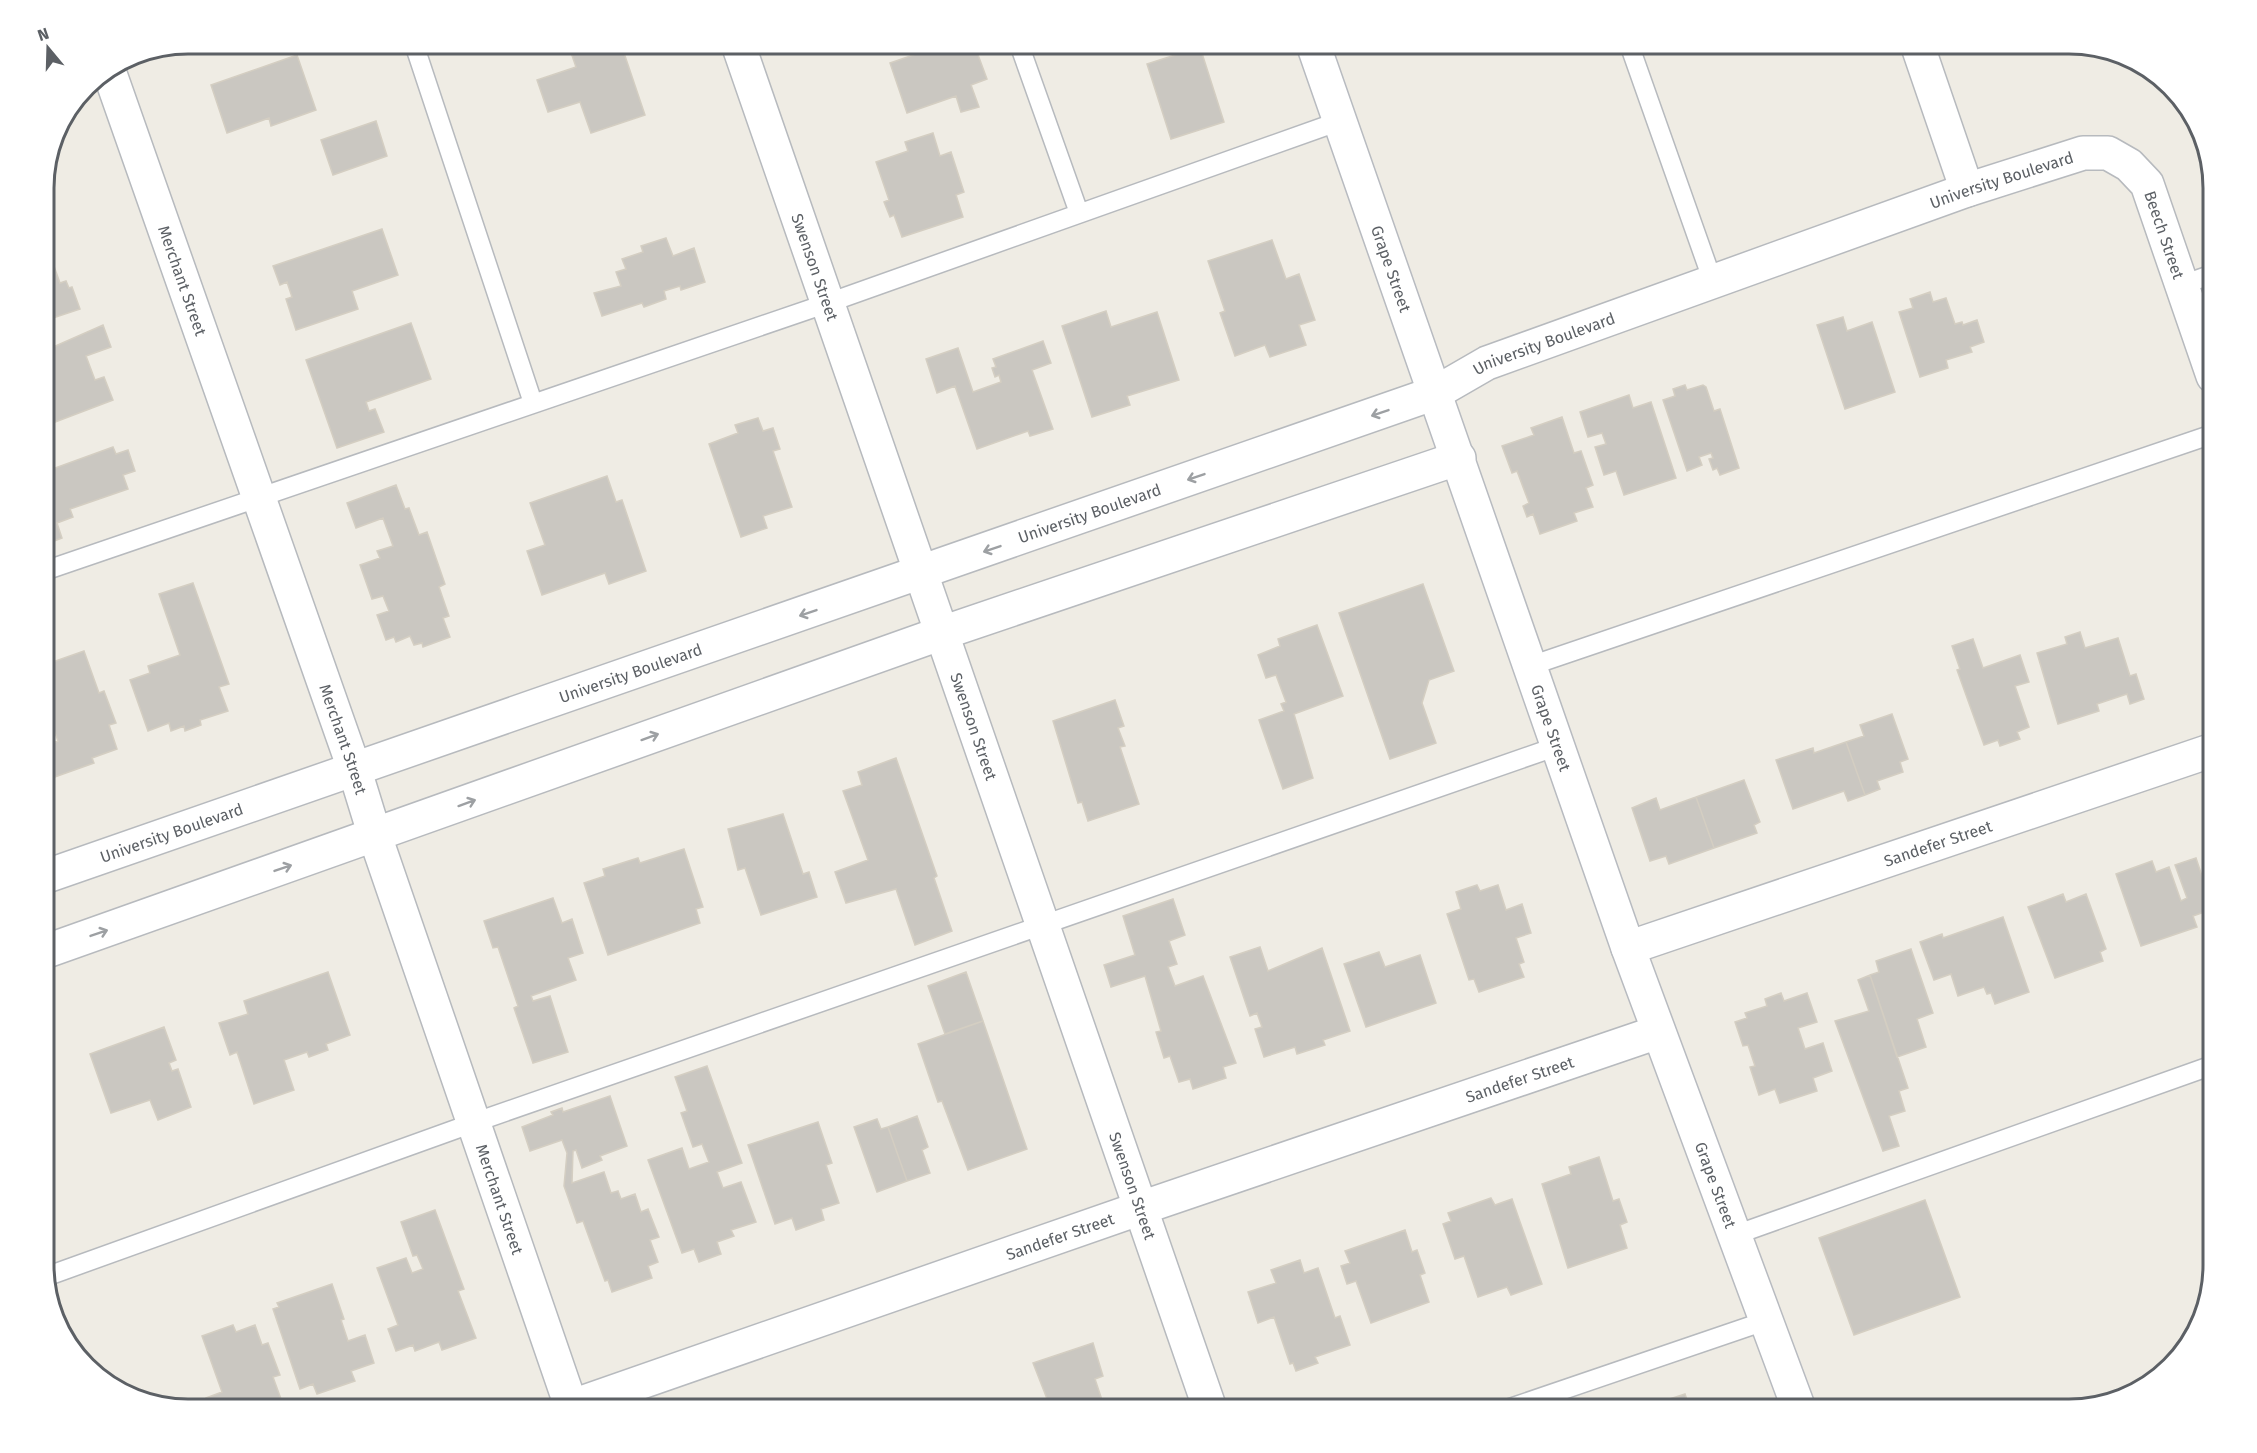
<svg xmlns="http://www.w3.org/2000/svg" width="2257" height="1453" font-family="'Fira Sans',sans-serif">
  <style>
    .building { fill: #cac7c1; stroke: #d4cec2; stroke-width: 1.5 }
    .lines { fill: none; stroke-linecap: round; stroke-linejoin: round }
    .lane-casing { stroke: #b7babe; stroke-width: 21 }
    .street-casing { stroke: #b7babe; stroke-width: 36 }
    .secondary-casing { stroke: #b8bbc0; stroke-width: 36 }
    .lane { stroke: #fff; stroke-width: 18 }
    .street { stroke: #fff; stroke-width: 33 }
    .secondary { stroke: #fff; stroke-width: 33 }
    .oneway { stroke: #9da0a3 }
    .labels { text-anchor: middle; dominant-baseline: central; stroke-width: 4.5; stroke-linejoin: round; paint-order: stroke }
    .street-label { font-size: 16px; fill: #5c6065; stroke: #fff }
    .rim { fill: none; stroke: #5c6065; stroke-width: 3 }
  </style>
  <rect width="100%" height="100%" fill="#efece4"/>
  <path class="building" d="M568,44H621L645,115L591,133L580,102L548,112L537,80L576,67Z
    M945,44H974L987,79L971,85L979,107L961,112L956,96L907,113L890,63Z
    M1138,44H1156L1139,49Z
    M1200,47L1224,122L1171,139L1147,64Z
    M297,55L316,110L271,126L269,118L227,133L211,85Z
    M376,121L387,156L333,175L321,140Z
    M933,133L940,156L951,152L964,192L956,195L963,217L902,237L894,215L890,217L884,202L889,200L876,162L908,151L905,142Z
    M382,229L398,275L352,291L358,309L296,330L286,299L292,297L287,282L280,285L273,266Z
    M48,236L54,254L50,255L60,283L66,281L69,288L72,287L80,309L44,321V237Z
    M666,238L673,256L694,248L705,282L681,290L680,286L664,291L666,299L644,307L642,303L602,316L594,293L621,286L616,272L626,269L622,259L643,252L641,246Z
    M1272,240L1286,279L1299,274L1315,320L1299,325L1306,345L1270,357L1265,345L1235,356L1220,313L1225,311L1208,261Z
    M1930,292L1933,302L1946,298L1955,324L1962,322L1963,325L1977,320L1984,342L1970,347L1972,352L1946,360L1948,368L1920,377L1899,312L1913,308L1910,299Z
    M1106,311L1111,327L1157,312L1179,380L1127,396L1130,405L1092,417L1062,326Z
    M1843,317L1847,331L1872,322L1895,392L1845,409L1817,325Z
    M411,323L431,379L366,402L369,411L375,409L384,432L337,448L306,360Z
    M103,325L111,347L86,356L95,380L104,377L113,400L50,424L44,408V402L52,399L50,392L44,393V351Z
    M1043,341L1051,363L1032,370L1053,429L1030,436L1028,431L977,449L955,386L937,393L926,359L958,348L973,392L1001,382L999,375L995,377L992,368L996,367L993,359Z
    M1685,385L1687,390L1703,385L1706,387L1714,411L1720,409L1739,468L1720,475L1717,468L1713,470L1709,459L1713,458L1711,453L1699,457L1702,465L1687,471L1663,400L1675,396L1673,389Z
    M1629,395L1633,408L1651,402L1676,478L1624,495L1616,471L1604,475L1595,447L1606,444L1602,433L1588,437L1580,412Z
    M1562,417L1574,453L1581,451L1593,485L1586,488L1593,507L1574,513L1577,521L1540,534L1533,514L1527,517L1523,506L1529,503L1517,471L1512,473L1502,446L1534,435L1531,428Z
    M758,418L763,431L773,428L780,449L773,451L792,507L763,516L767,528L741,537L709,444L738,433L735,425Z
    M113,447L116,454L128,450L135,471L123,475L128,489L70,509L73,517L57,523L62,538L44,545V472Z
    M607,476L616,502L622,500L646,571L609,584L605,573L542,595L527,551L545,545L530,503Z
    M396,485L405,509L409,508L419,535L427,532L445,584L439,587L449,616L443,618L450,637L423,647L422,643L414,645L410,636L396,642L394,637L386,640L377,615L389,611L383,596L372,599L360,565L380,558L377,551L393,546L383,518L356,528L347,503Z
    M193,583L229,684L219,687L228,711L200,720L201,725L185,731L184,726L171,731L169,723L148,731L130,680L150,673L148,666L180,655L159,594Z
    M1423,584L1454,671L1429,680L1422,703L1436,743L1390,759L1339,613Z
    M1317,625L1343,696L1294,714L1313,778L1283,789L1259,720L1284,711L1281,704L1286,702L1276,675L1266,678L1258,655L1280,646L1278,639Z
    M2080,632L2085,648L2118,638L2130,676L2136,674L2144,699L2130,704L2127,694L2097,704L2099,711L2058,724L2037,653L2067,644L2065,637Z
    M1973,639L1983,668L2020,655L2029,682L2015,686L2029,727L2017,732L2020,739L2000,746L1998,740L1984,745L1957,670L1960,669L1952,646Z
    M84,651L99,693L104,691L116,723L109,725L117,749L92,758L94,763L52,778L44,746L58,741L44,703V665Z
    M1115,700L1124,726L1118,728L1125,746L1120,747L1139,804L1088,821L1082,802L1078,803L1053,721Z
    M1892,714L1908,759L1900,762L1903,772L1877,781L1880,789L1865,795L1846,742L1864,736L1860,725Z
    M1846,742L1865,795L1848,801L1844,791L1793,809L1776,760L1813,748L1814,753Z
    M896,758L937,876L934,878L952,931L915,945L896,889L846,903L835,872L868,860L843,791L862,785L858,772Z
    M1744,780L1760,822L1754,825L1757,833L1714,848L1696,797Z
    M1696,797L1714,848L1669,864L1666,856L1650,861L1632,808L1656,798L1660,810Z
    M783,814L803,874L809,872L817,897L761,915L745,868L738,870L728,829Z
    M2213,840V859L2208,842Z
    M684,849L703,907L696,909L700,923L608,955L584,883L605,876L603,869L638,858L640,863Z
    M2196,858L2213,909L2193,916L2197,927L2141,946L2116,874L2152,861L2156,872L2169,867L2181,901L2187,898L2175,865Z
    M1477,885L1480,891L1498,885L1506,910L1522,904L1531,933L1516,938L1524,962L1519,964L1524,977L1479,992L1474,979L1469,980L1447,914L1461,909L1456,892Z
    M2063,894L2066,902L2086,894L2106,949L2100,952L2103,961L2055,978L2028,907Z
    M553,898L562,923L572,919L583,953L568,958L576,980L531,996L533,1001L550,996L568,1052L533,1063L514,1008L518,1006L498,947L493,948L484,921Z
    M1173,899L1185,935L1169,941L1177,964L1168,967L1175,986L1203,976L1236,1063L1223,1067L1226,1078L1193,1089L1190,1079L1179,1082L1170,1056L1164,1058L1156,1032L1161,1031L1145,976L1111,987L1104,965L1135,955L1123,916Z
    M2003,917L2029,992L1995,1004L1991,993L1987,994L1984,987L1958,996L1951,974L1934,980L1920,942L1942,934L1943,938Z
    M1260,947L1268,971L1322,948L1350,1031L1323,1040L1325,1045L1297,1054L1295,1047L1264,1057L1255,1029L1262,1027L1257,1013L1250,1016L1230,957Z
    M1911,949L1933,1013L1917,1019L1926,1047L1897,1057L1870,975L1879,972L1876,961Z
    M1379,952L1385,967L1420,955L1436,1003L1366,1027L1344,964Z
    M328,972L350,1035L326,1044L328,1050L309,1057L307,1052L284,1060L294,1090L254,1104L237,1052L230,1055L219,1023L248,1014L244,1001Z
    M966,972L983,1021L945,1034L928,986Z
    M1870,975L1908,1088L1899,1091L1905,1111L1889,1116L1899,1146L1883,1151L1835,1021L1869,1011L1858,980Z
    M1781,993L1784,1001L1807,993L1817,1022L1798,1028L1805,1049L1823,1043L1832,1071L1813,1078L1817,1091L1780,1103L1775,1089L1759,1095L1750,1067L1755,1066L1748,1045L1743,1046L1735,1022L1747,1018L1745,1013L1767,1006L1765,999Z
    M983,1021L1027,1149L968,1170L942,1101L938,1102L918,1044Z
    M164,1027L176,1060L169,1063L172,1071L178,1069L191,1107L158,1120L150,1100L111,1113L90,1054Z
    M707,1066L742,1163L717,1172L723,1188L741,1182L756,1222L731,1230L734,1236L717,1242L721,1254L699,1262L694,1249L682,1253L648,1160L682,1148L689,1169L709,1162L702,1144L693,1147L681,1113L687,1111L675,1077Z
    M610,1096L627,1146L600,1156L602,1160L582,1168L576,1150L573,1151L572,1183L604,1172L611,1193L618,1191L621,1199L635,1194L641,1212L648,1209L659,1237L650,1240L658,1262L648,1266L652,1278L612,1292L608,1280L605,1281L583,1221L577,1223L564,1186L567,1153L562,1140L530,1151L522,1127L553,1115L551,1112L562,1108L563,1112Z
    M917,1116L928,1147L922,1150L930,1173L907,1181L888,1127Z
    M877,1119L881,1129L888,1127L907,1181L877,1192L854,1127Z
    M818,1122L832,1163L826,1165L839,1203L821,1209L824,1220L796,1230L792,1218L775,1224L748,1145Z
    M1599,1157L1613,1201L1619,1199L1627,1222L1620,1225L1627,1248L1568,1268L1542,1184L1571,1174L1569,1167Z
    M1491,1198L1495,1205L1512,1199L1542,1284L1511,1295L1507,1287L1478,1297L1464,1256L1455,1259L1443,1224L1451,1221L1448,1213Z
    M1925,1200L1960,1297L1854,1335L1819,1238Z
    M435,1210L464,1289L458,1291L476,1338L442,1350L439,1342L415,1351L413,1345L396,1351L388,1329L398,1325L377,1268L406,1258L412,1273L423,1269L417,1255L413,1256L401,1222Z
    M1405,1230L1412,1252L1417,1250L1425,1273L1420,1275L1429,1302L1371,1323L1356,1281L1347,1284L1341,1266L1350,1263L1345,1251Z
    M1300,1260L1304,1273L1318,1268L1335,1318L1340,1316L1350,1345L1315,1357L1318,1363L1296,1371L1293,1363L1290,1364L1274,1317L1258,1323L1248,1292L1276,1283L1271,1270Z
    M332,1284L344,1319L341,1320L348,1341L365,1335L374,1363L351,1371L355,1381L317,1394L313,1384L300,1389L273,1309L279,1307L277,1303Z
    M233,1325L236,1332L255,1325L262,1345L268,1343L280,1375L273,1377L281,1399L256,1409H210L206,1398L222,1392L202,1336Z
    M1093,1343L1103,1376L1095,1379L1105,1409H1051L1033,1363Z
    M1685,1394L1690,1409H1649L1648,1406Z
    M896,1399L900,1409H871L870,1408Z"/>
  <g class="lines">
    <defs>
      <path id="lane" d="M414,44L533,403
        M1019,44L1079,213
        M1629,44L1713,282
        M2182,285L2213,274
        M44,571L828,303L1340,121
        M1530,666L2213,434
        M1735,1235L2213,1065
        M45,1277L473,1123L1558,746
        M1507,1409L1768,1320"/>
      <g id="street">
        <path id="s1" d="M738,44L1210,1409"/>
        <path d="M1917,44L1967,190"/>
        <path id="s2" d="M109,71L355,771L375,836L572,1409"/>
        <path id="s3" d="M44,877L1435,393L1487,363L1967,190L2083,153H2108L2129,165L2147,184L2213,376"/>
        <path id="s4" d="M1628,948L2213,750"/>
        <path d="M44,952L942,633L1459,458"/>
        <path id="s5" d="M564,1409L1141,1208L1658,1032"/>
      </g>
      <g id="secondary">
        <path id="s6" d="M1313,44L1628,948L1799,1409"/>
      </g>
    </defs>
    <use href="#lane" class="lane-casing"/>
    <use href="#street" class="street-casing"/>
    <use href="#secondary" class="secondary-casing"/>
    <use href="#lane" class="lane"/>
    <use href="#street" class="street"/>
    <use href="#secondary" class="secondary"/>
  </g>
  <defs><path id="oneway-shaft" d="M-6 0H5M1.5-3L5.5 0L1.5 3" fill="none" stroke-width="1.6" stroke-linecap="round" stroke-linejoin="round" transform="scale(1.5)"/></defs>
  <g class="oneway">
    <use href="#oneway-shaft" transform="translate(1380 413) rotate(161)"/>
    <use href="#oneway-shaft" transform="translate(1196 477) rotate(161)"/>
    <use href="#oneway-shaft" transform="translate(992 549) rotate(161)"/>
    <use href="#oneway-shaft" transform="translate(808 613) rotate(161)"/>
    <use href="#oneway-shaft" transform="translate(650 737) rotate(-20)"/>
    <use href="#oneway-shaft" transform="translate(467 803) rotate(-20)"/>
    <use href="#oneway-shaft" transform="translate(283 868) rotate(-19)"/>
    <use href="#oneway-shaft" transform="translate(99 933) rotate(-19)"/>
  </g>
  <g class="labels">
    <g class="street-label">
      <text stroke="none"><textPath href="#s3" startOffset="2079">University Boulevard</textPath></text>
      <text stroke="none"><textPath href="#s3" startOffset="2294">Beech Street</textPath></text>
      <text stroke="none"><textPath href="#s1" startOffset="236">Swenson Street</textPath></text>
      <text stroke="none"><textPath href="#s6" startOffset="238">Grape Street</textPath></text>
      <text stroke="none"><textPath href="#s2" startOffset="222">Merchant Street</textPath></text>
      <text stroke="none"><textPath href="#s3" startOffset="1593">University Boulevard</textPath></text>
      <text stroke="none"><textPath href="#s3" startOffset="1107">University Boulevard</textPath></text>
      <text stroke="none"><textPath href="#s3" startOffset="621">University Boulevard</textPath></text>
      <text stroke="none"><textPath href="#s1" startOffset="722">Swenson Street</textPath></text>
      <text stroke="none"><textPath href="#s6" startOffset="724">Grape Street</textPath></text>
      <text stroke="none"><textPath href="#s2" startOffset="708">Merchant Street</textPath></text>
      <text stroke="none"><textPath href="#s3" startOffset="135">University Boulevard</textPath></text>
      <text stroke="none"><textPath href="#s4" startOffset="327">Sandefer Street</textPath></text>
      <text stroke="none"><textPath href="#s5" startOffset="1011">Sandefer Street</textPath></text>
      <text stroke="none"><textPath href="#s6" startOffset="1210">Grape Street</textPath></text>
      <text stroke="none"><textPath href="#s1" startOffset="1208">Swenson Street</textPath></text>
      <text stroke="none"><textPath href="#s2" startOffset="1194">Merchant Street</textPath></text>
      <text stroke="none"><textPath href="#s5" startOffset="525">Sandefer Street</textPath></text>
    </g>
  </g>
  <path d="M0 0H2257V1453H0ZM188 54H2069A134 134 0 0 1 2203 188V1265A134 134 0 0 1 2069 1399H188A134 134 0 0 1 54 1265V188A134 134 0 0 1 188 54Z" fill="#fff" fill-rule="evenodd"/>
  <path class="rim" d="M188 54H2069A134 134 0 0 1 2203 188V1265A134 134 0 0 1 2069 1399H188A134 134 0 0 1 54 1265V188A134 134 0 0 1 188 54Z"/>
  <g transform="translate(48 48) rotate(341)" stroke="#ffffff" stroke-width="4.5" paint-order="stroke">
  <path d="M0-4.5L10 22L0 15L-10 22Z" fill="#5c6065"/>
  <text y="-9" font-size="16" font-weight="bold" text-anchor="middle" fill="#5c6065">N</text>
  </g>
</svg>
